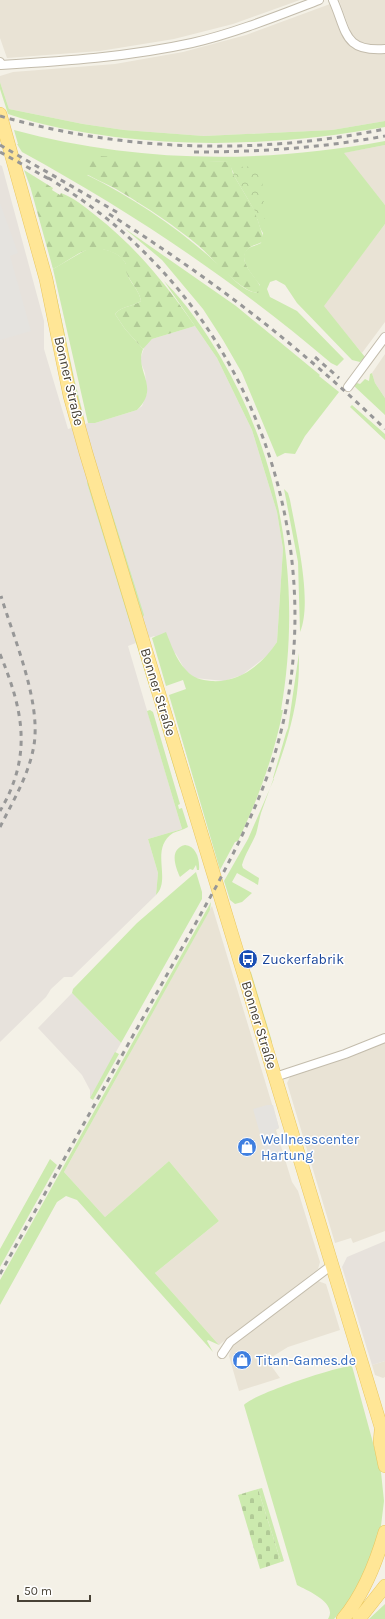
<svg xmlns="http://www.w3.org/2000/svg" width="385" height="1619" font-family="Karla,sans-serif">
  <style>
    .residential { fill: #e9e3d5 }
    .industrial { fill: #e7e2dc }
    .grass { fill: #cceaae; fill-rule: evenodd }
    .forest { fill: url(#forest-firs) }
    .cemetery { fill: url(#cemetery-stones) }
    .park { fill: url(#park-crowns) }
    .parking { fill: #e5e3df }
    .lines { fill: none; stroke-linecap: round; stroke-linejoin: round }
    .minor-casing { stroke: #c3bcac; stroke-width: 10 }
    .primary-casing { stroke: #e9c760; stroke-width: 14 }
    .minor { stroke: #fff; stroke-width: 8 }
    .primary { stroke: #ffe696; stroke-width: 13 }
    .rail { stroke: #979797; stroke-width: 3; stroke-dasharray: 5 5; stroke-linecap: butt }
    .labels { text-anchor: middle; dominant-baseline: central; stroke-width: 3; stroke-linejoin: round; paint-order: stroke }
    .street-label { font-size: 14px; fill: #484236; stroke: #fff }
    .transit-label { font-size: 14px; fill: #164399; stroke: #fff; text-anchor: start }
    .shop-label { font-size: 14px; fill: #366cbe; stroke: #fff; text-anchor: start }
  </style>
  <defs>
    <pattern id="forest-firs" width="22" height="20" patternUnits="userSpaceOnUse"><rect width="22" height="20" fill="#cceaae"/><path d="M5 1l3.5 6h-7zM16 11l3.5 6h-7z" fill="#b1ca96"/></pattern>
    <pattern id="cemetery-stones" width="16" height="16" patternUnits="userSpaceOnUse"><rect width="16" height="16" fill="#cceaae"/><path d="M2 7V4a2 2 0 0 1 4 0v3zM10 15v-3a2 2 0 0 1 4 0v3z" fill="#b1ca96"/></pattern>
    <pattern id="park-crowns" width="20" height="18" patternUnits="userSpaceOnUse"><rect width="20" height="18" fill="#cceaae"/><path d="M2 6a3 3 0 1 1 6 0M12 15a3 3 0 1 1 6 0" fill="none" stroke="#b1ca96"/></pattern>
  </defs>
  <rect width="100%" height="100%" fill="#f4f1e7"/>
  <path class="residential" d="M0,0H300L233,24L174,39L100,51L7,58L0,38Z
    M339,0H385V45H365L356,39L351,33Z
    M330,4L344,38L352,47L363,52L385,53V121L332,130L204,136L124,130L83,124L9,109L0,82V76L13,72L115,64L183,52L246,35Z
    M385,145V205L343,153Z
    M385,224V322L362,353L323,306Z
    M385,354V398L375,383L372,373Z
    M212,906L278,1124L279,1128L276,1130L292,1182L298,1191L320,1262L318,1269L219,1345L155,1273L219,1221L169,1161L105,1217L64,1172Z
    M385,1043V1231L353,1243L351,1238L335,1243L287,1083L291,1075L349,1057Z
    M318,1281L326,1284L340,1330L288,1347L267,1360L280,1378L239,1391L229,1356L232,1345Z
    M385,1361V1377L383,1378L375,1375L372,1365Z"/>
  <path class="industrial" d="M0,165L2,166L44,321V349L68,429L88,423H95L137,410L142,406L147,393L145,373L140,360L145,345L152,339L195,326L217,358L252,430L277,512L283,549L277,642L268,655L242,675L224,681L195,678L185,670L176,654L154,636L128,646L182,829L148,839L158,873L156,895L72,977H64L51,989L46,997L0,1042Z
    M72,993L121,1043L90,1098V1090L82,1075L38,1028Z
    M385,1241V1361L372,1365L342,1267L347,1257Z"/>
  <path class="grass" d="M0,82L9,109L83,124L124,130L204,136L332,130L385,121V127C295,143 206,148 115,137C79,132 43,126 8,114L0,89Z
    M14,130C137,163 259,164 385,141V145L344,153L385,205V224L324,306L365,357L360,362L352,360L297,303L285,285L276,280L270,282L267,289L270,297L297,311L344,359L337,366L331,363C236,282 132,212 22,152L17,144H18ZM188,161L229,162C235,180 246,193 254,210C258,217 258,226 263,233L261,243C258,245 252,246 249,248C235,257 254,277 260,285L258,293C244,292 231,277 221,267C181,230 136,199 87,175Z
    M25,180L54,284L75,382L85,422L82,421Z
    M124,228L236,306L320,375L319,376L339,392L305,436L295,454L285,453L277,457L242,373L223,340L203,309L162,260Z
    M93,247C104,249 121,252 126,264C127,267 126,272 128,276C132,285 139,290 141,301C132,307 121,306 115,314L125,329L143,349C134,371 161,387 137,410L95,423H88L53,269L84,251Z
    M164,281C186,303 204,329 220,356C283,462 302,589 281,710H283C274,756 258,799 238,841L235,842L220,870L169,695L186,689L183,680L166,686L152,638L166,632C171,644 176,660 186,670C193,678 201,680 211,681C239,683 262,665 277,642L283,549L277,512L252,430L217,358Z
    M372,373L375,383L385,398V415L354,386L357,383L360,384L365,379L369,381L370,374Z
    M352,405L385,434V440L350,407Z
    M89,481L152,689L151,692L87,483Z
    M284,489L288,493L290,500C296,533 313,602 300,632L298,562Z
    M108,500L144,615L143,617L106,501Z
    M299,653C299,664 299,674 298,684C294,729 276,771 261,813C259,820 258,827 256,834C252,844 245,854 242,865L243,868L259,878L258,885L237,873L232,882L252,893L242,902L235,904L230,900L224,881L248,839L274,779L273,778L286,733L288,728Z
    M167,697L214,853H212L166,698Z
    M150,710L153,712L180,804L178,805L179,809L182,808L188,827C183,830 177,831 173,833C149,849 172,879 156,895L158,873L148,839L182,829L147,711Z
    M157,712L159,713L182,788H180Z
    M185,845C196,846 200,859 199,870H197L196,865L193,870L190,869L180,877C175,866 169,849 185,845Z
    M196,872L202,892V899L121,1043L72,993L73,989L137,923Z
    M211,902L210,910L64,1172L105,1217L169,1161L219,1221L155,1273L219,1345L208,1340L207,1341L213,1352L77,1200L66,1196L57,1202L0,1305V1280Z
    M251,972L271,1038L272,1042L270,1044L248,973Z
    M115,1052L119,1054L93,1100L90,1098Z
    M50,1159L57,1165L0,1267V1249Z
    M352,1366L381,1472L384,1501L380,1534L356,1591L345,1607L334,1619H328C338,1603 308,1591 297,1585L244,1405C251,1395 338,1366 352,1366Z
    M262,1488L284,1561L281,1562L258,1489Z
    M385,1604V1619H369Z"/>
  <path class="forest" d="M97,156L230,162L233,174L255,211L264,240C260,245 252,244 248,249C235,262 259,278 261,289L258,293C239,291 214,259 199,246C175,226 148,208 121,192C107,183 91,179 79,168C82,158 87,157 97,156Z
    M24,170L53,188L52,190L60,195L61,193C74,198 84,206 95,215C136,247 165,283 195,326L152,339L143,349L125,329L115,314C121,306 132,307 141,301C139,287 123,277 126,264C122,257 117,254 109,251C85,243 73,259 53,269L30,186Z"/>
  <path class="cemetery" d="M258,1489L281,1562L260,1569L238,1495Z"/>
  <path class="park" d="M256,166L262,178L265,219H257L255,211L233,174L239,167Z"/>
  <path class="parking" d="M0,203L18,253L10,256L31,331L0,340Z
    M267,1105H273L279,1128L274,1130L282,1154L267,1159L253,1109Z"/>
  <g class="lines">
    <defs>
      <path id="minor" d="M333,0C347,31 343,52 385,49
        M0,62L1,65C65,61 128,57 192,43C235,33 277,16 319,0
        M348,387L385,337
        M275,1077L345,1054L385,1038
        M222,1354L230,1342L332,1265"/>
      <path id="primary" d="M0,114L46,279L70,396L86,453L385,1440
        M381,1431L380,1442L385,1466
        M343,1619C363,1595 376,1563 385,1532
        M359,1619L385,1586"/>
    </defs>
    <use href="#minor" class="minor-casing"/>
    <use href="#primary" class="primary-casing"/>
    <use href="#minor" class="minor"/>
    <use href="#primary" class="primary"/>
    <path class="rail" d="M0,116C125,152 258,155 385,129
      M0,145L120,214
      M0,152L49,179
      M194,152C258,152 322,148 385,136
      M109,214C208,276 301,347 385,429
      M315,357L339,378
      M0,654C23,710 33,755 0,811
      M0,827C13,801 29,775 34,745C41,701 14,639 1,596
      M0,1274L217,885C241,839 264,793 278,743C325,573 272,380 148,256C117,224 83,199 45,176"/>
  </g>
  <defs>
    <symbol id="bus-disc" viewBox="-11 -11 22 22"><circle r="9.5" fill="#1a4fb4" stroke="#fff"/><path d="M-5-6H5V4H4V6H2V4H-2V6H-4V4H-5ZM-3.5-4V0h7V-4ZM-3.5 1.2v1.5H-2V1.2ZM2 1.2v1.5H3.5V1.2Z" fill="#fff"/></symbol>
    <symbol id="shop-disc" viewBox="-11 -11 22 22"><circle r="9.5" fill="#3f7fe0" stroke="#fff"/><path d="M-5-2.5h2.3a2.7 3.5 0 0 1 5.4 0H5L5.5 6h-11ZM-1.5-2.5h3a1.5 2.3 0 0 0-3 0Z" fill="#fff"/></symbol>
  </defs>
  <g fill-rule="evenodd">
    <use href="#bus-disc" x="237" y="948" width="22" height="22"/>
    <use href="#shop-disc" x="236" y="1136" width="22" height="22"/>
    <use href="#shop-disc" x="231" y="1349" width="22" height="22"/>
  </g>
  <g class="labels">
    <g class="street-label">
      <text transform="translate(69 381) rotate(77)">Bonner Straße</text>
      <text transform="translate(158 692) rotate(73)">Bonner Straße</text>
      <text transform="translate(259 1025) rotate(73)">Bonner Straße</text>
    </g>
    <g class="transit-label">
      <text x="262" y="959">Zuckerfabrik</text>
    </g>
    <g class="shop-label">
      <text x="261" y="1139">Wellnesscenter<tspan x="261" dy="16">Hartung</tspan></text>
      <text x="256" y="1360">Titan-Games.de</text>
    </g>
  </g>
  <path d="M18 1595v6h72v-6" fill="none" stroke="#484236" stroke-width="2"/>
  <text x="24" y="1595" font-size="12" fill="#484236" stroke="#ffffff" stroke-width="3" paint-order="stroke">50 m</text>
</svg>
